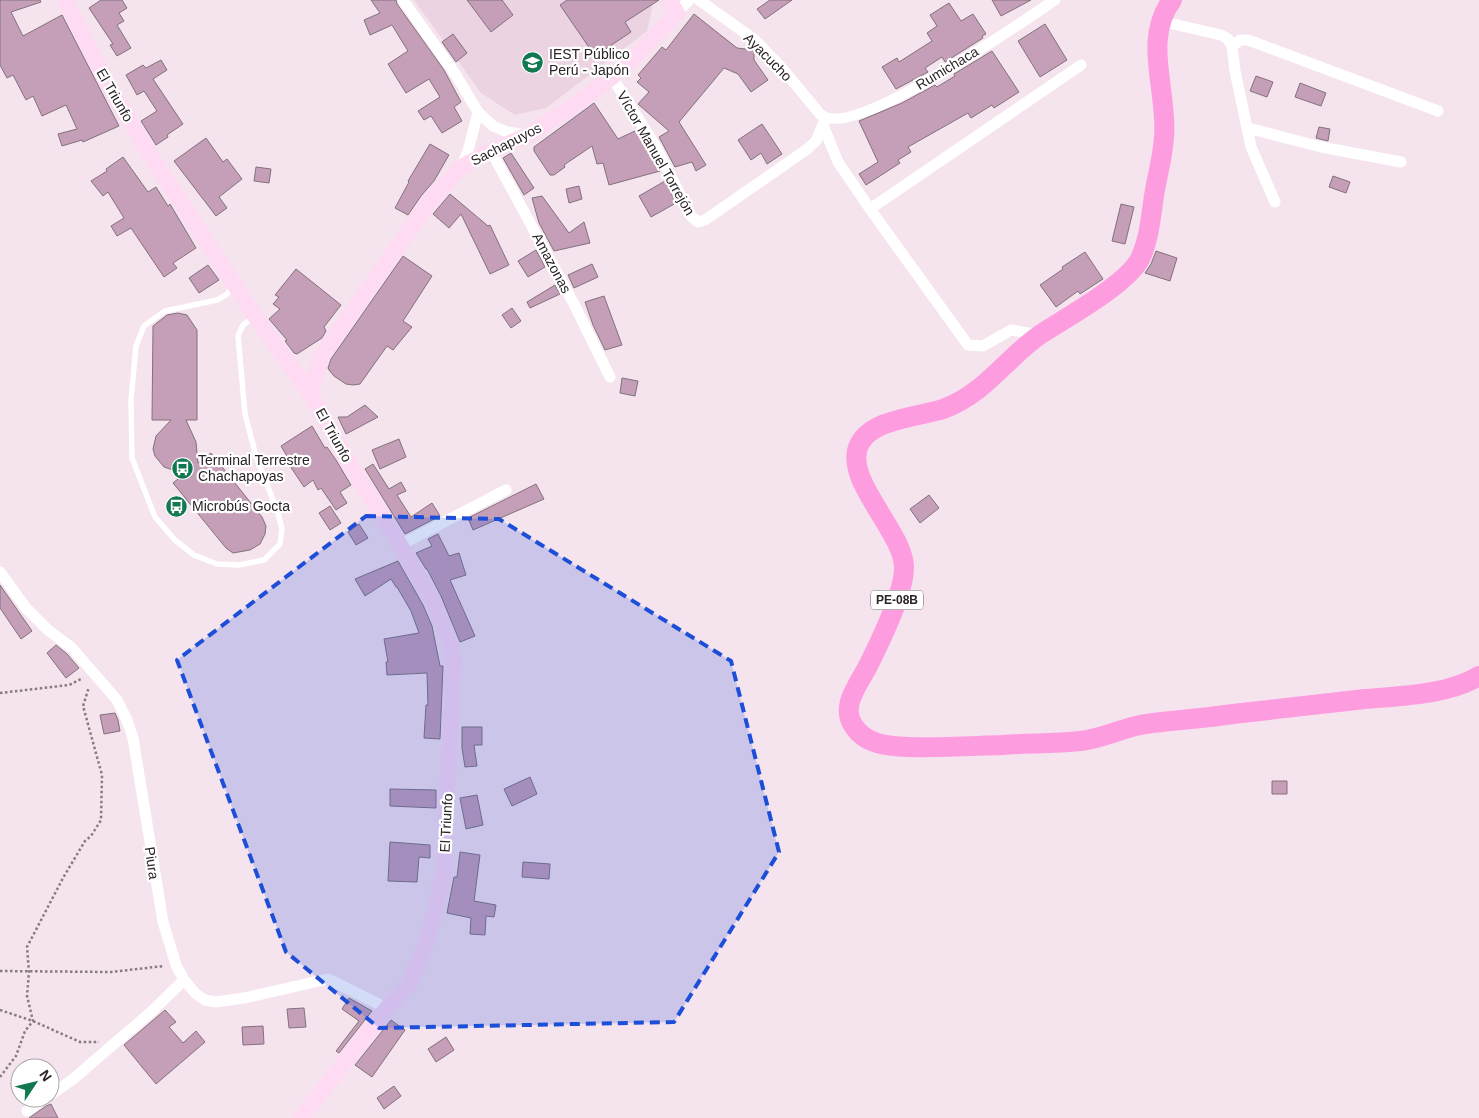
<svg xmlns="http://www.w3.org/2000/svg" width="1479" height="1118" font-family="Helvetica,sans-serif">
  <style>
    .built { fill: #ecd3e2 }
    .building { fill: #c59eb7; stroke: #82727c }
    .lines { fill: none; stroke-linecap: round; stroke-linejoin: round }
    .path { stroke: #877b82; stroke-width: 2.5; stroke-dasharray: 2.5 2.5; stroke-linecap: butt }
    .service { stroke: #fff; stroke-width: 5.5 }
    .minor { stroke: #fff; stroke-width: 11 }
    .secondary { stroke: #ffdaf3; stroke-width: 16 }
    .trunk { stroke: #fe9ce0; stroke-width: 20 }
    .marked { fill: #1d4ed8; fill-opacity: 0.2; stroke: #1d4ed8; stroke-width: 4; stroke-dasharray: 10 6; stroke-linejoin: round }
    .labels { text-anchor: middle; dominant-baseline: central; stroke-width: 4.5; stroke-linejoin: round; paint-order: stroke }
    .shield { fill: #fff; stroke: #6a6568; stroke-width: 1 }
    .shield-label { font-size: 12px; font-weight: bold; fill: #2a2327 }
    .poi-label { font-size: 14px; fill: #2a2327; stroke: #fff; text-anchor: start }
    .street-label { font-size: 14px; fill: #2a2327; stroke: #fff }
  </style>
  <rect width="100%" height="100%" fill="#f5e3ee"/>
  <path class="built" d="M414,0H654L647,31L546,108L515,115L481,93Z"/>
  <path class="building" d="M0,0H40L41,2L11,12L23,36L62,15L119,126L83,142L82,140L62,146L58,134L77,129L66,105L42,116L33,96L26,100L13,75L7,78L0,65Z
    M101,0H122L127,8L119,13L124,21L117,25L131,48L117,56L110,45L113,44L89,8Z
    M371,0H396L397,4L444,70L461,102L454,107L462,121L442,133L431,116L424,120L418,111L440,97L429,79L406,93L388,64L408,51L392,25L370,35L364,20L380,13Z
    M467,0H502L513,15L491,32Z
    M567,0H659L625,22L631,32L595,56L560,5Z
    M770,0H792L765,19L757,9Z
    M992,0H1031L1001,16Z
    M949,3L961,21L973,14L986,34L982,36L983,38L945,62L942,57L925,68L928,72L896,89L882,67L897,58L899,62L932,41L927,33L937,26L930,15Z
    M694,14L737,48L754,50V60L768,80L751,92L738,74L724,68L679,122L706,165L696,171L692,162L675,167L659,137L669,131L638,104L649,92L637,82L641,78L638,75L662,47L666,50Z
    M1045,24L1067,60L1040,77L1018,41Z
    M453,34L467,53L456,62L442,42Z
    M992,51L1019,92L994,108L992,105L971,118L968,113L908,147L911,152L898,160L900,163L866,185L859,174L878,162L859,121L902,103L935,85L937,87L955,76L954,74Z
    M161,60L167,70L153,79L183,124L167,135L168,137L156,145L141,121L157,111L144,91L137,95L126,75L143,65L146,68Z
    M1256,76L1273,82L1267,97L1250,91Z
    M1300,83L1326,93L1321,106L1295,97Z
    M594,103L618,139L637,130L660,171L609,185L603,163L597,164L592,146L564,165L565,167L554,175H550L534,151V147Z
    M762,124L782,154L767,164L761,153L751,160L738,140Z
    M1319,127L1330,129L1328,141L1316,138Z
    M206,138L223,162L227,159L242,179L219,197L227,208L216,216L174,161Z
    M430,144L449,155L434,181L421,196L408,215L395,208L409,182L408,181Z
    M511,153L534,188L524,195L503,158Z
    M123,157L148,192L156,187L168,206L170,204L196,248L173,263L177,268L164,277L131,228L117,236L111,226L124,218L108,192L103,196L91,181L107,171L106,169Z
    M256,167L271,169L269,183L254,181Z
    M1333,176L1350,182L1346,193L1329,187Z
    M665,181L676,203L651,217L639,196Z
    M579,186L582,199L569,203L566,189Z
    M450,194L488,226L490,225L509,265L490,274L461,214L449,228L433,214Z
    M542,196L569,233L584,222L590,243L554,251L539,223L532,198Z
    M1121,204L1134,207L1125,244L1112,241Z
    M536,250L545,267L528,277L518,261Z
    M1156,251L1177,258L1170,281L1145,273L1151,264Z
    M1085,252L1103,279L1080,294L1078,291L1056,307L1040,285L1063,269L1062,267Z
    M403,256L432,276L403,321L412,327L393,350L387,346L360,384L353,385L346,384L334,376L329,370L328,368L331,359Z
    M592,264L598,277L574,288L568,275Z
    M208,265L219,280L199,293L189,278Z
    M296,269L341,305L324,327L326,331L322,338L297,354L294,353L285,341L287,340L269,319L280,309L273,304L279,297L275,295Z
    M555,285L560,294L530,308L527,302Z
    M604,296L622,345L605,350L593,325L585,302Z
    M512,308L521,321L511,328L502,315Z
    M178,313L187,315L197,330V420H186L196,442L198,463L211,453L262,517L266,526L265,534L260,544L250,550L233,553L226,548L173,483L184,474L164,467L155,456L153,449L156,436L171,420H152L153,326L167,315Z
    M622,378L638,381L635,396L620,393Z
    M365,405L378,417L346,434L338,417H347Z
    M312,426L325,448L327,447L336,460L351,485L340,492L347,503L336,510L321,488L318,490L313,480L304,487L290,466L292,465L281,446Z
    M399,439L406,457L380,469L372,450Z
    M373,464L389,489L401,482L406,491L397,495L411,517L432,503L440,516L405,534L365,469Z
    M536,484L544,499L473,530L468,518Z
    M929,495L939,508L920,523L910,509Z
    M330,506L341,523L330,530L319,513Z
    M359,524L368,538L356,545L348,532Z
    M438,534L449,556L459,553L466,575L450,580L475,636L460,642L441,596L427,569H426L416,553L432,546L428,539Z
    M398,561L423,605L432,626L440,666H443L440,739L424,738L426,705H428L427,673L387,675L386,662H388L384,639L419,633L411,611L397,587H396L391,579L365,596L355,579Z
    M0,585L32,631L21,639L0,608Z
    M56,645L67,654L79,668L66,678L47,653Z
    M115,713L118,720L120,731L104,734L100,715Z
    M462,727H482V745H474L477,766L465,767L462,748Z
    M530,777L537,794L512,806L504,789Z
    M1272,781H1287V794H1272Z
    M390,789L436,790V808L390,806Z
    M477,795L483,825L466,829L460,798Z
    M390,842L430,845V858L419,857L417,882L388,881Z
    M460,852L480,855L474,901L496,905L494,917L486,916L485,935L470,934L471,918L447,913L454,877H457Z
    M523,862L550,864L549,879L522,877Z
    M349,998L372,1011L339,1053L336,1051L359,1021L342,1009Z
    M304,1008L306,1027L289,1028L287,1009Z
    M165,1010L176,1022L169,1027L183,1043L196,1031L205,1042L156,1084L124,1045Z
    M391,1020L405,1030L372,1077L355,1065Z
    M263,1026L264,1044L243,1045L242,1027Z
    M446,1037L454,1050L436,1062L428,1049Z
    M394,1086L401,1096L384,1109L377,1098Z
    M51,1104L58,1118H29L46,1106Z"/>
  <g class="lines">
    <path class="path" d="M0,693L69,685L83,678
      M0,971L111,972L164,966
      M0,1010L33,1021L80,1042H99
      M0,1077L16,1056L25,1031L33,1021L27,996L29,972L27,947L63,878L85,841L91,836L101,820L102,775L83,706L89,687"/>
    <path class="service" d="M233,287L226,295L217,300L165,311L144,326L136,346L131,400L132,458L155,517L175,540L194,555L217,564L239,565L264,560L280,544L282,529L278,513L256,456L245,414L238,336L243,325L253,318"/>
    <path class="minor" d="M403,0L456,75L478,112L493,126L507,132L526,135
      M699,0L755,40L781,67L820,114C850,143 1023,21 1055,0
      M677,13L689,0
      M1160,21L1221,35L1228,39L1232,46L1235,71L1251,147L1275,202
      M1232,46L1240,40H1248L1438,111
      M612,77L655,145L691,216L698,222L705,220L806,150L816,141L824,122
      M823,125L838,162L870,209L968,345L983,346L1011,330L1040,335
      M1248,128L1321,147L1401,162
      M491,151L574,304L610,377
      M461,167L468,151L478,112
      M870,209L1081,65
      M400,545L506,490
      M0,572L26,608L48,630L72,648L117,700L127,720L133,738L163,922L176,965L184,980L196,994L205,1000L216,1002L244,998L328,979L387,1008
      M50,1095L72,1080L151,1012L184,980
      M27,1111L45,1098"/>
    <path class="secondary" d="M65,0L108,85L154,161L255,316L310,393L353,469L400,545L432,600L449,639L454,659L443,875L434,915L425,947L409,984L387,1008L301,1118
      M310,393L322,355L429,202L461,167L491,151L528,135L569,109L612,77L636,56L677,13L669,0"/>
    <path class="trunk" d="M1172,0C1142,40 1168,91 1164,137C1163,155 1158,173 1155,190C1151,213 1150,238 1140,259C1126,285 1067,317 1041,334C1006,358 985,394 943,409C918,417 871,419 859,445C843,479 902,530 904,566C905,592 879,644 867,668C862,677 856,686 852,696C848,705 847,716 853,725C865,745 888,746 909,747C940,748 971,746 1002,745C1028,743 1054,744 1080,741C1101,739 1120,729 1140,725C1150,723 1161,722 1171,721C1192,719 1213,717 1233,714C1277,709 1321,704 1365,699C1400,696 1448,695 1479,676"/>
  </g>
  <path class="marked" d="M366,516L499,519L731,661L779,852L674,1022L379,1028L286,952L177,660Z"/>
  <defs>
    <symbol id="school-disc" viewBox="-11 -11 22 22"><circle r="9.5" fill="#127850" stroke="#fff"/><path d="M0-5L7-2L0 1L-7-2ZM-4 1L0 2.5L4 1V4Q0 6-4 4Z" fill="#fff"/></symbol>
    <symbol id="bus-disc" viewBox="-11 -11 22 22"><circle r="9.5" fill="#127850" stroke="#fff"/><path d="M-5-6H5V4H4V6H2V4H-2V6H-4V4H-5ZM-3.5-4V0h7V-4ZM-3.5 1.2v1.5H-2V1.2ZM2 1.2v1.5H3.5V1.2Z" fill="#fff"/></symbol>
  </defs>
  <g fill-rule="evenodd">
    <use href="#school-disc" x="520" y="50" width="25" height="25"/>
    <use href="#bus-disc" x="170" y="456" width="25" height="25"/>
    <use href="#bus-disc" x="164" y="494" width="25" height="25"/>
  </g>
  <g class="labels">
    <rect class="shield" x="871" y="590.5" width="52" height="19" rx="4"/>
    <g class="shield-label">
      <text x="897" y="600">PE-08B</text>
    </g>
    <g class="poi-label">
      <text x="549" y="54">IEST Público<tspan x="549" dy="16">Perú - Japón</tspan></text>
      <text x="198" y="460">Terminal Terrestre<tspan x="198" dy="16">Chachapoyas</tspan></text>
      <text x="192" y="506">Microbús Gocta</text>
    </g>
    <g class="street-label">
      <text transform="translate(768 57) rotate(45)">Ayacucho</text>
      <text transform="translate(947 68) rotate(-31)">Rumichaca</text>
      <text transform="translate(115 95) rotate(60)">El Triunfo</text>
      <text transform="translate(506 144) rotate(-27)">Sachapuyos</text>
      <text transform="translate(656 153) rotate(60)">Víctor Manuel Torrejón</text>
      <text transform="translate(552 263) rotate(62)">Amazonas</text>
      <text transform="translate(334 435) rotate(61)">El Triunfo</text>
      <text transform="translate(446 823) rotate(-87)">El Triunfo</text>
      <text transform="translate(152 863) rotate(82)">Piura</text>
    </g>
  </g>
  <g transform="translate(35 1083) rotate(55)"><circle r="24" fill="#ffffff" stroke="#aaa7a9"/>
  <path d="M0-4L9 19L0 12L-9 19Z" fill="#127850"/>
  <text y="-8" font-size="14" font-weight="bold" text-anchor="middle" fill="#2a2327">N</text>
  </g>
</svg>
